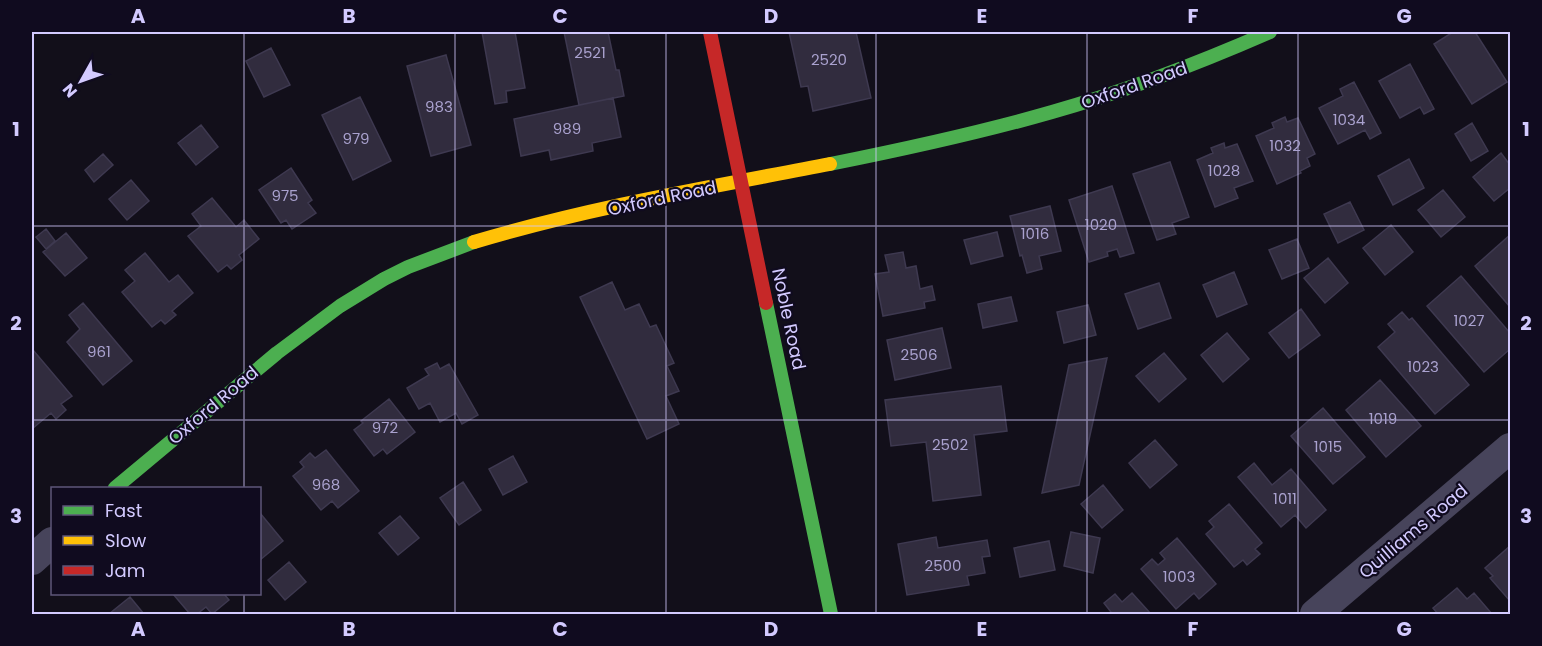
<svg xmlns="http://www.w3.org/2000/svg" width="1542" height="646" font-family="Poppins,sans-serif">
  <style>
    .building { fill: #312c3e; stroke: #3e3950; stroke-width: 1.5 }
    .lines { fill: none; stroke-linecap: round; stroke-linejoin: round }
    .street { stroke: #47445b; stroke-width: 30 }
    .fast { stroke: #4caf50; stroke-width: 14 }
    .slow { stroke: #ffc107; stroke-width: 14 }
    .jam { stroke: #c62828; stroke-width: 14 }
    .grid { fill: none; stroke: #d3caff; stroke-width: 1.5; stroke-opacity: 0.55 }
    .labels { text-anchor: middle; dominant-baseline: central; stroke-width: 4.5; stroke-linejoin: round; paint-order: stroke }
    .number-label { font-size: 15px; fill: #aaa2cf }
    .street-label { font-size: 18px; fill: #d3caff; stroke: #100b1f }
    .neatline { fill: none; stroke: #d3caff; stroke-width: 2 }
    .grid-label { font-size: 20px; text-anchor: middle; font-weight: bold; fill: #d3caff }
  </style>
  <rect width="100%" height="100%" fill="#120f1a"/>
  <path class="building" d="M482,32H515L525,88L506,91L507,102L495,104Z
    M564,32H608L616,70H619L624,96L579,105Z
    M789,32H856L871,98L813,111L808,86L801,87Z
    M1453,32H1475L1507,82L1472,104L1434,44Z
    M271,48L290,85L264,97L246,61Z
    M446,55L471,145L431,156L407,66Z
    M1410,64L1434,109L1424,114L1420,107L1400,118L1379,81Z
    M1354,82L1381,133L1370,139L1365,130L1338,144L1319,108L1343,96L1340,89Z
    M360,97L391,161L353,180L322,115Z
    M613,98L621,137L592,143L593,151L551,160L549,150L521,156L514,119Z
    M1285,117L1287,122L1298,118L1315,154L1307,158L1310,166L1300,171L1301,173L1277,184L1256,136L1274,128L1272,123Z
    M1472,123L1488,151L1471,161L1455,134Z
    M201,125L218,147L196,165L178,143Z
    M1224,143L1225,148L1237,144L1253,181L1234,188L1238,198L1215,207L1197,160L1213,153L1211,148Z
    M1501,153L1510,165V188L1494,201L1473,177Z
    M103,154L113,165L94,182L85,170Z
    M1409,159L1424,188L1393,205L1378,176Z
    M1170,162L1189,217L1172,223L1176,234L1157,240L1133,174Z
    M291,168L312,200L308,203L316,213L292,229L286,220L281,223L259,190Z
    M131,180L149,201L127,220L109,199Z
    M1112,186L1134,253L1120,257L1117,249L1107,252L1108,256L1089,262L1069,200Z
    M1443,190L1465,217L1441,237L1418,210Z
    M212,198L236,227L244,220L259,239L239,255L242,260L231,269L227,265L218,272L188,236L201,226L192,214Z
    M1350,202L1364,230L1338,243L1324,214Z
    M1050,206L1061,251L1039,256L1042,269L1027,273L1022,255L1020,256L1010,216Z
    M1391,225L1413,252L1385,275L1363,248Z
    M46,229L55,241L46,249L36,237Z
    M997,232L1003,256L971,264L964,240Z
    M66,233L87,258L65,276L43,252Z
    M1510,235V307L1475,266Z
    M1297,239L1309,268L1282,279L1269,250Z
    M903,252L906,268L916,266L920,289L932,286L935,300L924,302L925,308L883,316L875,274L889,272L885,255Z
    M145,253L169,282L178,275L193,293L172,311L176,315L165,324L161,320L152,327L122,292L135,281L125,270Z
    M1328,258L1348,283L1325,303L1304,278Z
    M1234,272L1247,304L1217,317L1203,285Z
    M1461,276L1510,333V349L1484,372L1427,306Z
    M612,282L625,310L639,304L650,327L656,325L674,363L667,366L679,391L666,396L679,424L647,439L580,297Z
    M1159,283L1171,318L1138,329L1125,294Z
    M1011,297L1017,321L983,328L978,304Z
    M83,303L132,361L103,385L67,342L80,329L69,315Z
    M1088,305L1096,335L1064,343L1057,312Z
    M1301,309L1320,335L1289,358L1269,333Z
    M1402,312L1409,320L1412,318L1469,385L1435,414L1378,347L1395,332L1388,324Z
    M942,328L951,368L895,380L887,340Z
    M1227,333L1249,359L1223,382L1201,355Z
    M33,350L72,396L61,404L66,410L56,419L51,413L32,429V351Z
    M1164,353L1186,379L1159,402L1136,376Z
    M1107,358L1079,485L1042,493L1069,365Z
    M437,363L440,369L449,364L478,415L462,424L456,413L440,422L430,403L419,409L407,388L429,375L425,369Z
    M1380,380L1421,426L1386,457L1346,410Z
    M1001,386L1007,431L974,435L981,495L933,501L926,442L891,446L885,400Z
    M389,399L415,432L387,454L383,449L374,456L354,430L363,423L361,421Z
    M1323,408L1365,457L1333,484L1291,436Z
    M1155,440L1177,465L1150,488L1129,463Z
    M326,450L359,491L338,508L332,501L321,510L293,476L304,467L300,462L310,453L315,458Z
    M513,456L527,482L503,495L489,469Z
    M1254,463L1272,485L1291,469L1326,510L1306,528L1295,515L1281,527L1238,477Z
    M463,482L481,510L459,525L440,498Z
    M1103,485L1123,510L1102,528L1081,504Z
    M1229,504L1262,543L1255,549L1260,554L1247,565L1243,560L1234,567L1206,534L1214,527L1209,521Z
    M260,513L283,541L260,560Z
    M400,516L419,538L398,555L379,533Z
    M1071,532L1100,538L1093,573L1064,566Z
    M936,537L938,548L987,540L990,556L982,557L985,573L967,576L969,585L907,595L898,544Z
    M1177,538L1216,584L1199,599L1194,593L1176,609L1141,569L1152,559L1158,565L1165,559L1160,553Z
    M1049,541L1055,570L1020,577L1014,548Z
    M1510,546V601L1490,578L1493,576L1485,568Z
    M289,562L306,582L285,600L268,580Z
    M1457,588L1467,599L1474,593L1492,614H1438L1433,608Z
    M1132,593L1151,614H1108L1111,612L1104,603L1115,594L1122,602Z
    M173,594H224L229,600L212,614L206,607L197,614H190Z
    M130,597L144,614H109Z"/>
  <g class="lines">
    <path class="street" d="M32,560L52,542
      M1315,614L1510,448"/>
    <path class="fast" d="M830,164C905,149 979,133 1052,112C1127,91 1199,63 1270,32
      M766,303L831,614
      M115,488L277,353L340,306L384,279L408,267L474,242"/>
    <path class="slow" d="M474,242C590,207 711,187 830,164"/>
    <path class="jam" d="M710,32L766,303"/>
  </g>
  <path class="grid" d="M244,32V488M455,32V614M666,32V614M876,32V614M1087,32V614M1298,32V614M32,226H1510M32,420H1510M244,594V614"/>
  <g class="labels">
    <g class="number-label">
      <text x="590" y="52">2521</text>
      <text x="829" y="59">2520</text>
      <text x="439" y="106">983</text>
      <text x="1349" y="119">1034</text>
      <text x="567" y="128">989</text>
      <text x="356" y="138">979</text>
      <text x="1285" y="145">1032</text>
      <text x="1224" y="170">1028</text>
      <text x="285" y="195">975</text>
      <text x="1101" y="224">1020</text>
      <text x="1035" y="233">1016</text>
      <text x="1469" y="320">1027</text>
      <text x="99" y="351">961</text>
      <text x="919" y="354">2506</text>
      <text x="1423" y="366">1023</text>
      <text x="1383" y="418">1019</text>
      <text x="385" y="427">972</text>
      <text x="950" y="444">2502</text>
      <text x="1328" y="446">1015</text>
      <text x="326" y="484">968</text>
      <text x="1285" y="498">1011</text>
      <text x="943" y="565">2500</text>
      <text x="1179" y="576">1003</text>
    </g>
    <g class="street-label">
      <text transform="translate(1134 85) rotate(-19)">Oxford Road</text>
      <text transform="translate(662 198) rotate(-12)">Oxford Road</text>
      <text transform="translate(789 319) rotate(78)">Noble Road</text>
      <text transform="translate(213 405) rotate(-40)">Oxford Road</text>
      <text transform="translate(1413 531) rotate(-40)">Quilliams Road</text>
    </g>
  </g>
  <rect width="1542" height="646" fill="none" stroke="#100b1f" stroke-width="66"/>
  <rect x="51" y="487" width="210" height="108" fill="#100b1f" stroke="#5e5779" stroke-width="1.5"/>
  <rect x="63" y="506" width="30" height="9" fill="#4caf50" stroke="#5e5779" stroke-width="1.5"/>
  <text x="105" y="517" font-size="18" fill="#d3caff">Fast</text>
  <rect x="63" y="536" width="30" height="9" fill="#ffc107" stroke="#5e5779" stroke-width="1.5"/>
  <text x="105" y="547" font-size="18" fill="#d3caff">Slow</text>
  <rect x="63" y="566" width="30" height="9" fill="#c62828" stroke="#5e5779" stroke-width="1.5"/>
  <text x="105" y="577" font-size="18" fill="#d3caff">Jam</text>
  <g transform="translate(81 81) rotate(230)" stroke="#100b1f" stroke-width="4.5" paint-order="stroke">
  <path d="M0-4.5L10 22L0 15L-10 22Z" fill="#d3caff"/>
  <text y="-9" font-size="16" font-weight="bold" text-anchor="middle" fill="#d3caff">N</text>
  </g>
  <rect x="33" y="33" width="1476" height="580" class="neatline"/>
  <g class="grid-label">
    <text x="138" y="23">A</text>
    <text x="349" y="23">B</text>
    <text x="560" y="23">C</text>
    <text x="771" y="23">D</text>
    <text x="982" y="23">E</text>
    <text x="1193" y="23">F</text>
    <text x="1404" y="23">G</text>
    <text x="16" y="136">1</text>
    <text x="1526" y="136">1</text>
    <text x="16" y="330">2</text>
    <text x="1526" y="330">2</text>
    <text x="16" y="523">3</text>
    <text x="1526" y="523">3</text>
    <text x="138" y="636">A</text>
    <text x="349" y="636">B</text>
    <text x="560" y="636">C</text>
    <text x="771" y="636">D</text>
    <text x="982" y="636">E</text>
    <text x="1193" y="636">F</text>
    <text x="1404" y="636">G</text>
  </g>
</svg>
